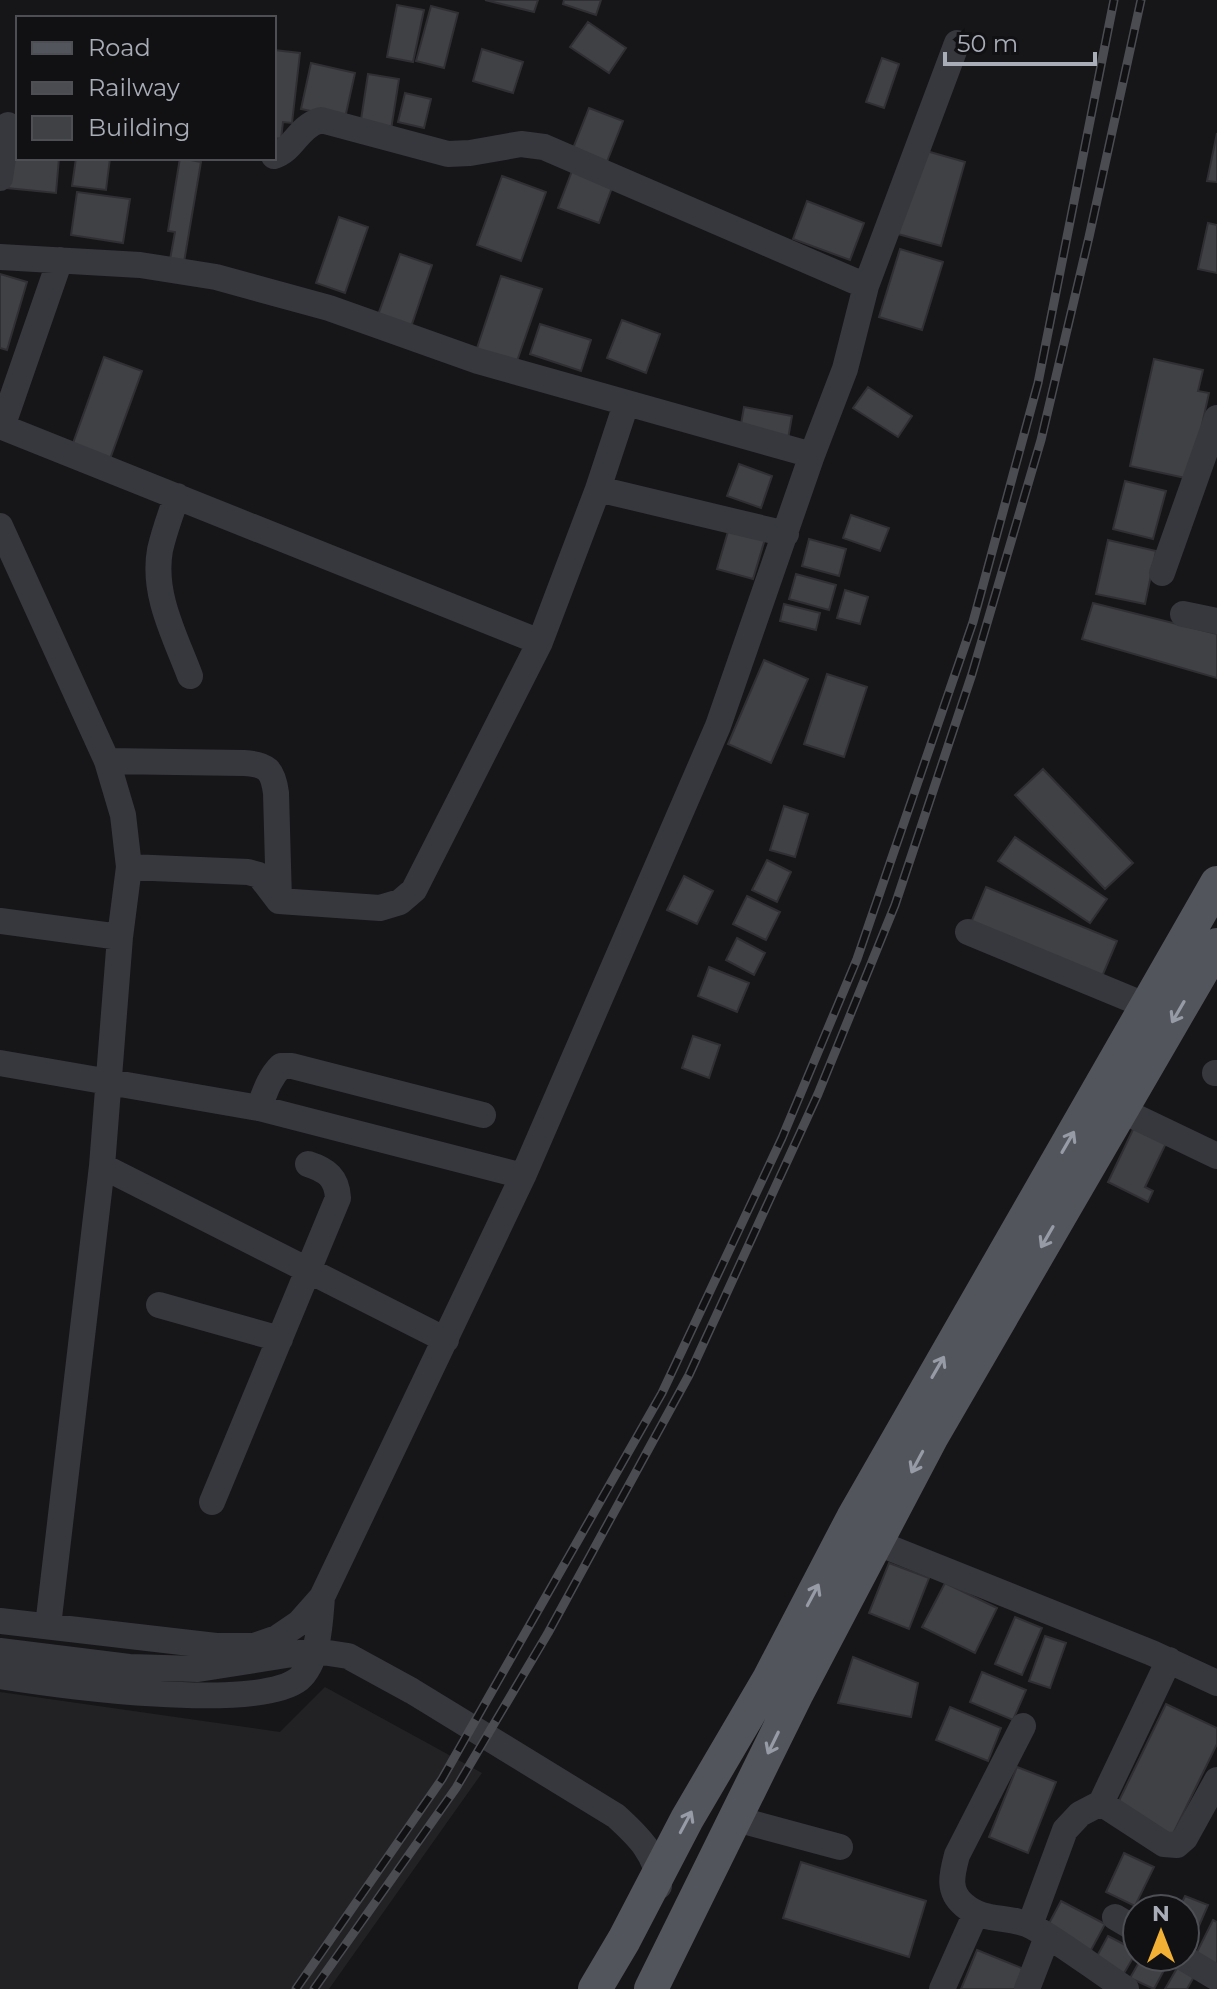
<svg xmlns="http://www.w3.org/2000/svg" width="1217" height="1989" font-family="Montserrat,sans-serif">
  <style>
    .built { fill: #222225 }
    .building { fill: #404145; stroke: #303034; stroke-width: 2 }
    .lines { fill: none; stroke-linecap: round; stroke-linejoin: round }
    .minor { stroke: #37383d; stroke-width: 26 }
    .major { stroke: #53555c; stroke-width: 34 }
    .rail-casing { stroke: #4a4c52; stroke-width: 9 }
    .rail { stroke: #111113; stroke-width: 6; stroke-dasharray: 18; stroke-linecap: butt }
    .oneway { stroke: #979ba6 }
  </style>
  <rect width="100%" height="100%" fill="#161618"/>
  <path class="built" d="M325,1687L482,1773L329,1989H0V1692L280,1732Z"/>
  <path class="building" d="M485,0H538L534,12Z
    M564,0H601L596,15L563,4Z
    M397,5L424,10L413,62L387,57Z
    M431,6L458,13L444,68L416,61Z
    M588,22L626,48L609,73L570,47Z
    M482,49L523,62L513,93L473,81Z
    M274,50L300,53L292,123L283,122L281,139L274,138Z
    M882,58L899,64L884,108L866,102Z
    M311,63L355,73L345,118L301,109Z
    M368,74L399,79L391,130L360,126Z
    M405,93L431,99L424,128L398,122Z
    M589,108L623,121L606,164L572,151Z
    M1217,133V182L1207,181Z
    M11,146L18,147V158H59L56,193L7,188Z
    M923,150L965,162L941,246L898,234Z
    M76,158H110L106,190L72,186Z
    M180,158L201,162L183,268L169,265L175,232L168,231Z
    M572,171L613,185L599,223L558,208Z
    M502,176L546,192L521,261L477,245Z
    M77,192L130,199L123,243L71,235Z
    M807,201L864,223L850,260L793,239Z
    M339,217L368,227L345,293L316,283Z
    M1208,223L1217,225V273L1198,269Z
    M900,249L943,262L922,330L879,317Z
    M400,254L432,265L411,327L378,315Z
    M0,274L27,282L7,350L0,348Z
    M501,276L542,289L516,364L476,351Z
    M622,320L660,334L646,373L607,358Z
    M540,324L591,340L581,371L530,354Z
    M104,357L142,371L110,459L72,446Z
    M1154,359L1203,370L1198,391L1209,393L1190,479L1130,466Z
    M868,387L912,416L898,437L853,408Z
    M744,407L792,416L788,439L740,430Z
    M739,464L772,476L761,508L727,496Z
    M1125,481L1166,491L1153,539L1113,529Z
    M851,515L889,528L880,551L843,538Z
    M729,528L765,539L753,579L717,569Z
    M809,539L846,549L839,576L802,566Z
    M1108,540L1156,551L1145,604L1096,594Z
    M796,574L836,585L829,610L789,599Z
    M845,590L868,597L860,624L837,618Z
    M1093,603L1217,634V678L1082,639Z
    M784,604L820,613L816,630L780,621Z
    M764,660L808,679L771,763L728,744Z
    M827,674L867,687L844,757L804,744Z
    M1043,769L1133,863L1105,889L1015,795Z
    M784,806L808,814L795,857L770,850Z
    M1015,837L1107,899L1090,923L998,861Z
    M767,860L791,872L777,902L752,890Z
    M684,876L713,891L697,924L667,910Z
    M986,887L1117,941L1101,979L970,925Z
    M747,896L780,912L766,940L733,924Z
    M737,938L765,953L754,975L726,960Z
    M709,967L749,983L737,1012L698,996Z
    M693,1036L720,1045L709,1078L682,1068Z
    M1138,1119L1170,1135L1145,1187L1153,1191L1148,1202L1108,1182Z
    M889,1563L929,1578L909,1629L869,1613Z
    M945,1583L997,1608L975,1653L922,1627Z
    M1015,1617L1042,1628L1022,1675L995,1664Z
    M1045,1636L1066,1643L1050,1688L1029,1681Z
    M853,1657L918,1683L911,1717L838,1703Z
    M982,1672L1026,1690L1013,1720L970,1702Z
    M1166,1704L1217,1728V1744L1172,1836L1115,1809Z
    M950,1707L1001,1728L988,1761L936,1740Z
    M1017,1767L1056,1782L1028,1853L989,1837Z
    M1124,1853L1154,1867L1135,1906L1106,1892Z
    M801,1862L926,1901L909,1957L783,1918Z
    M1185,1896L1208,1905L1188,1951L1185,1950V1909H1179Z
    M1061,1901L1105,1924L1090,1952L1046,1929Z
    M1213,1920L1217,1922V1970L1194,1958Z
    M1108,1936L1137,1951L1123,1975L1095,1960Z
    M977,1950L1024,1969L1016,1989H961Z
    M1142,1957L1170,1959L1154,1989L1130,1978Z
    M1180,1963L1196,1973L1187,1989H1165Z"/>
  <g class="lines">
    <path class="minor" d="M274,156C294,150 297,127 321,120L448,154L470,153L521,144L544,147L866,286
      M0,178L8,125
      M0,257L140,265L216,277L329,308L478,361L812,455
      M0,426L540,642
      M2,427L60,260
      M598,489L786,534
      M177,496C171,513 164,532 160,550C152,594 175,636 190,676
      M0,526L107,761L123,815L129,867L120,937L102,1166L48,1626
      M1162,573L1217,418
      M1183,614L1217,621
      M107,761L244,763C267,764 273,770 276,793L279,901
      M129,867L248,872L259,875L279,901L380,908L400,902L414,890L540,642L598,489L626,404
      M0,921L120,937
      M968,932L1147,1006
      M0,1063L259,1108L523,1176
      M1215,1073H1217
      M259,1108C265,1092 269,1078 281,1066H292L483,1115
      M1121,1110L1217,1156
      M102,1166L446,1340
      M159,1305L280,1339
      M212,1502L338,1198C337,1178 327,1170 308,1164
      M875,1542L1152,1653L1217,1683
      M0,1621L216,1646H254L277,1638L299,1623L322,1597L523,1176L718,726L812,455L845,369L866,286L957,43
      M0,1651L129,1667L198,1669L299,1653L322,1652L348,1656L412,1691L616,1816C638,1836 658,1855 659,1886
      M0,1676C57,1685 256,1713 299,1679C319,1662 320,1621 322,1597
      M1023,1726L957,1855C952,1874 947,1891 964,1905C984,1923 1011,1915 1033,1927C1065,1945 1095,1969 1126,1989
      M1101,1803L1164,1844L1177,1845L1185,1838L1217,1780
      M736,1819L840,1847
      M1115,1917L1137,1930
      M1030,1925L1065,1830L1080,1814L1101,1803L1169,1660
      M1182,1957L1217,1978
      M942,1989L975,1915
      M1027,1989L1047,1937"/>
    <path class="major" d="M595,1989L624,1940L687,1819L769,1679L853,1518L1217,883
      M651,1989L797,1693L931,1438L1217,945"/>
    <defs>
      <path id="rail" d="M296,1989L442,1779L662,1393L782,1138L857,959L973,622L1038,383L1114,0
        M314,1989L456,1788L548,1633L689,1375L818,1094L895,905L972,674L1041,440L1089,237L1141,0"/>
    </defs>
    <use href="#rail" class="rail-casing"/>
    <use href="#rail" class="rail"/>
  </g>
  <defs><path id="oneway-shaft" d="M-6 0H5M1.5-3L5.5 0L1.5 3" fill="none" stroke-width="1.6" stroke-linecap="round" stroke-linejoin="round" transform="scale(2)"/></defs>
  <g class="oneway">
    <use href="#oneway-shaft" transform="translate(1178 1012) rotate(120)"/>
    <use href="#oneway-shaft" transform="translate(1068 1142) rotate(-60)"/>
    <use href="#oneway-shaft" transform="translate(1047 1237) rotate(120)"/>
    <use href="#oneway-shaft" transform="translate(938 1367) rotate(-60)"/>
    <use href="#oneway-shaft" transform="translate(917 1462) rotate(118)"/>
    <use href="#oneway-shaft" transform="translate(813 1595) rotate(-62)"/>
    <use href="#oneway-shaft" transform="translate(773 1743) rotate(116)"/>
    <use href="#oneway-shaft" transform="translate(686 1822) rotate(-62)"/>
  </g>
  <rect x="16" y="16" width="260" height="144" fill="#111113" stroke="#4d4f55" stroke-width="2"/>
  <rect x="32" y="42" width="40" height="12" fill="#53555c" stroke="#4d4f55" stroke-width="2"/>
  <text x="88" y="56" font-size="24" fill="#a8adb8">Road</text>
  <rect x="32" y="82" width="40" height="12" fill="#4a4c52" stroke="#4d4f55" stroke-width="2"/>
  <text x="88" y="96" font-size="24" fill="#a8adb8">Railway</text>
  <rect x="32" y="116" width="40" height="24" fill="#404145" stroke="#4d4f55" stroke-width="2"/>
  <text x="88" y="136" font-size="24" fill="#a8adb8">Building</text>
  <g transform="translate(1161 1933)"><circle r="38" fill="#111113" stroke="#4d4f55" stroke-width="2"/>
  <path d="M0-6L14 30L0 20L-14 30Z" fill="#f2b134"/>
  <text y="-12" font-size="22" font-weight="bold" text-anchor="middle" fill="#a8adb8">N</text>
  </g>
  <path d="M945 52v12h150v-12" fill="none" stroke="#a8adb8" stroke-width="4"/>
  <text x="957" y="52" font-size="24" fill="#a8adb8" stroke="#111113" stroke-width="6" paint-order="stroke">50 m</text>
</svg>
